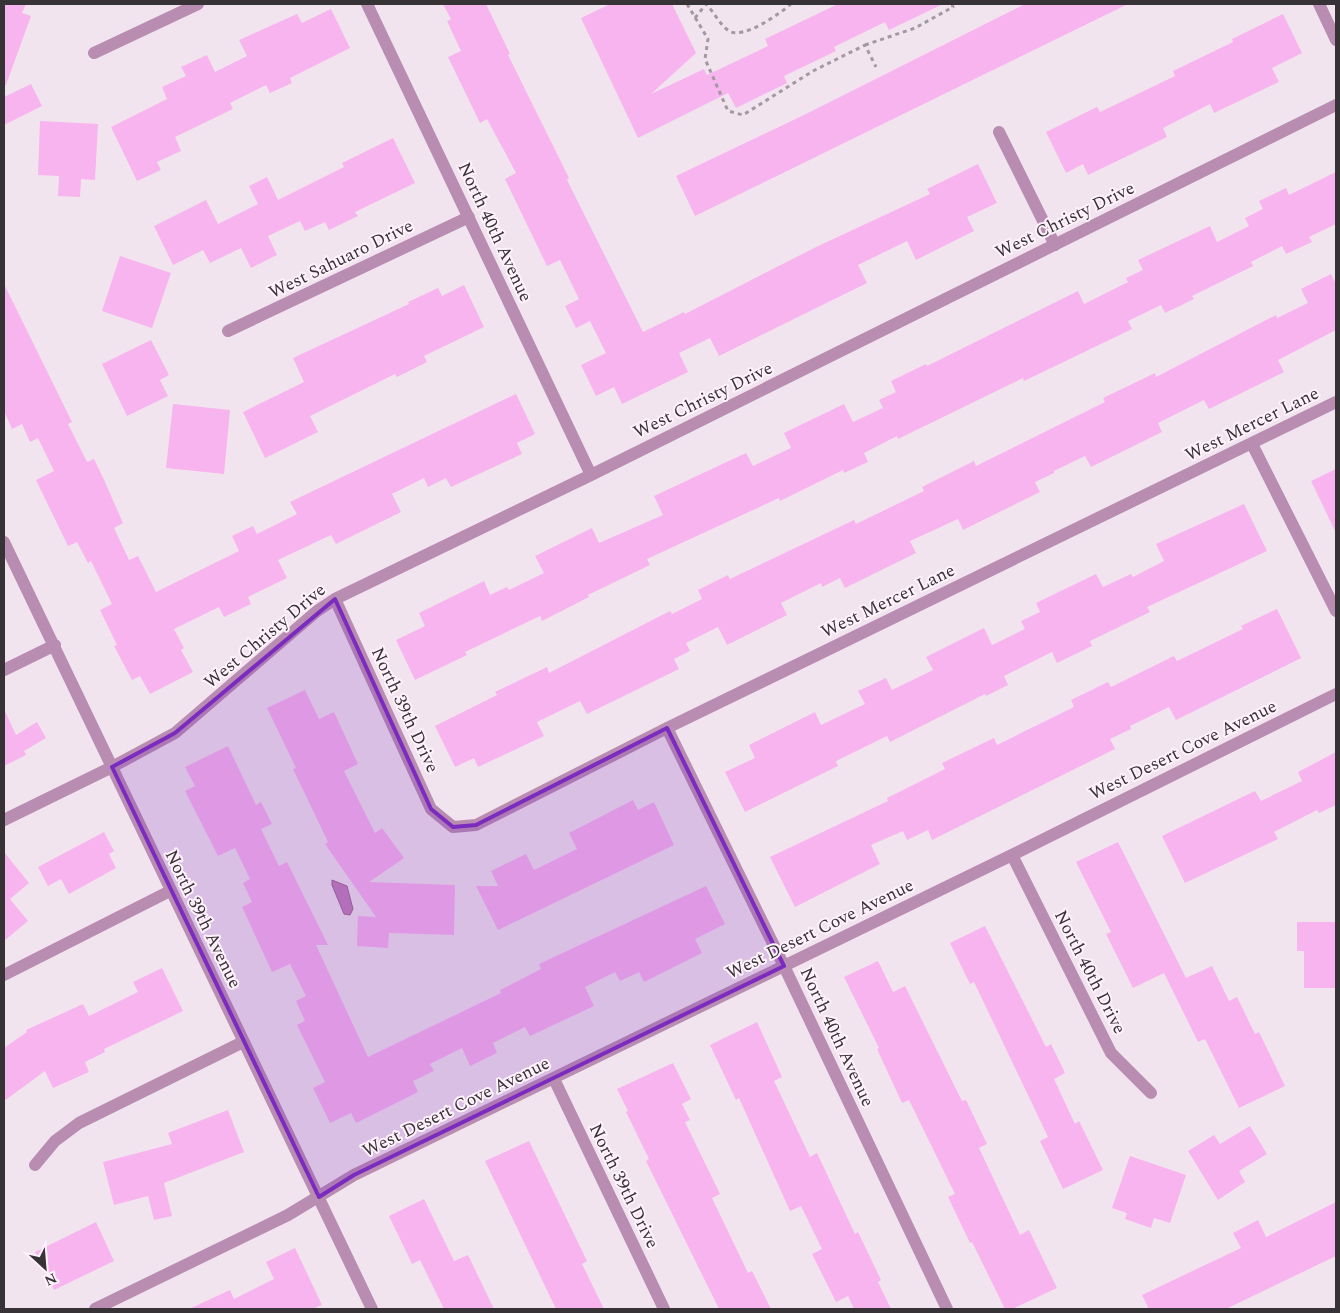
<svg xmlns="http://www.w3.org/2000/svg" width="1340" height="1313" font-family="Spectral,serif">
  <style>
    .water { fill: #c180b8; stroke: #986991 }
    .building { fill: #f8b4ee }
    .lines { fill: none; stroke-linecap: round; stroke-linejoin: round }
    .path { stroke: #a399a1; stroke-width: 3; stroke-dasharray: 4 4; stroke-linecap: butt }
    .minor { stroke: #b98cb2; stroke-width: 12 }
    .marked { fill: #7b2cbf; fill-opacity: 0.2; stroke: #7b2cbf; stroke-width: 4; stroke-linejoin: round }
    .labels { text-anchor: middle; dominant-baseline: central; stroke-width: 4; stroke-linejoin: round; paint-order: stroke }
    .street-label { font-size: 18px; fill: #373236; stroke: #fff2fc }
  </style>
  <rect width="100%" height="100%" fill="#f2e4ef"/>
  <path class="water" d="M332,880L347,886L353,909L350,915L344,914L332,885Z"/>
  <path class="building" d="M4,4H26L22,13L31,16L6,85H4Z
    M443,4H486L510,54L508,55L569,178L567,180L643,332L684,312L685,314L816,247L930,194L927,189L978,164L997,203L967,217L974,231L916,260L907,241L858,265L867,283L719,356L710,338L679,353L688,372L622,404L614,387L596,396L581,365L606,353L590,321L576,328L565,306L579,299L560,260L547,266L505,179L516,173L487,119L480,123L448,57L461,51L447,21L451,19Z
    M610,4H672L696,53L651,94L704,69L707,75L768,46L765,39L838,4H943L889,30L885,22L834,47L836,51L784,76L787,83L736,108L728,93L638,138L581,18Z
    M1025,4H1128L695,216L676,176L808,113Z
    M331,9L350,48L290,78L292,83L270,93L266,85L230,103L233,109L175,137L181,151L157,162L161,170L137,181L111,127L167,99L162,87L186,76L181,67L207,55L215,72L247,56L239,40L297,14L302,23Z
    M1283,14L1302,53L1272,68L1279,82L1214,113L1210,104L1163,128L1167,137L1088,175L1083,164L1066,173L1046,132L1097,107L1100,112L1175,76L1173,71L1233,42L1232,39Z
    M31,84L42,106L4,125V97Z
    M40,121L98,124L95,180L81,179L80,197L58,196L59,176L38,175Z
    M393,138L415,183L355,212L358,216L329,230L325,222L305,231L300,221L268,236L277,255L251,268L241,248L210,263L203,250L173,265L154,226L206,200L218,224L258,204L249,186L267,177L278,200L344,167L342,163Z
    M1336,172V224L1309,237L1312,242L1286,254L1282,246L1251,262L1253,266L1192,296L1194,299L1165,313L1161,305L1128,321L1132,329L1024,381L1023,378L898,439L897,436L864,453L868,462L844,473L843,470L780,501L779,498L647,559L650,565L588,595L589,597L542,621L540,616L465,652L467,655L415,680L396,640L425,626L419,613L484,581L490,595L507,587L509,590L544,573L535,556L592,528L599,543L663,515L654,496L746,453L753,466L791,448L784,433L844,404L853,422L883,408L879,400L896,392L891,381L926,364L927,366L1078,291L1084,304L1128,282L1126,278L1143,270L1138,260L1210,226L1217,242L1249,226L1245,218L1263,209L1259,201L1286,188L1289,195Z
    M120,256L171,273L152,328L102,311Z
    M1331,274L1336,284V330L1278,360L1284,372L1209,409L1204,400L1158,423L1162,432L1091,467L1085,456L1054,471V473L1035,482L1040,492L963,530L958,519L910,541L916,553L845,588L840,578L822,587L821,583L781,603L787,615L727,645L718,627L686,643L690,651L674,659L679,669L587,714L580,701L537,722L544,736L478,767L474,758L455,767L435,726L497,695L495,692L547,667L549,673L670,611L672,614L702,599L698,590L728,575L730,579L854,520L856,524L924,491L922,487L974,461L976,466L1105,402L1103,398L1155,373L1156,377L1276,315L1277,318L1308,303L1301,289Z
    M4,284L72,422L68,424L87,462L94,459L105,482L123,523L114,528L129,560L138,556L156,592L239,551L232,536L253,526L257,534L297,514L290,502L516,394L535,434L517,443L522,454L451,487L446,478L428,487L424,478L392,494L401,512L336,544L331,535L278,560L287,578L248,597L251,604L224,617L219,607L174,629L184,648L181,650L193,672L150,694L140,676L132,680L114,646L117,645L100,610L112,604L91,561L88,563L77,542L68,546L36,480L54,471L38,438L30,442L22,424L12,429L4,411Z
    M464,285L484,327L424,356L427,362L397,377L395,374L310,416L318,432L265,458L243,412L304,382L293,358L409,304L408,302L438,288L442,296Z
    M151,340L169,375L160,380L168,396L127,416L102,364Z
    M173,404L230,410L224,474L166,468Z
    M1336,469V533L1311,481Z
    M1244,504L1267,551L1147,607L1150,612L1090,641L1092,646L1057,663L1052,652L1004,676L1008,685L986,696L985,694L890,742L887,736L836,761L838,766L745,812L725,772L755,758L749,745L815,712L821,725L865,704L858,691L886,678L892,690L933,670L926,657L984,628L992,645L1025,629L1021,621L1040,612L1036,603L1096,574L1103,587L1131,574L1133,577L1164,561L1156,544Z
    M1277,609L1301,658L1176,720L1169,707L1130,726L1131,729L1110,739L1115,749L932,840L928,830L907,840L903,831L871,845L880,864L795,907L770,857L888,801L887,798L945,769L942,763L994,738L997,745L1074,707L1071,700L1108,682L1111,687L1174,656L1177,661L1243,629L1241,626Z
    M305,690L319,719L334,712L358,764L344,771L375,833L382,828L404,858L369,882L455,885L454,935L389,933L388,948L357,946L358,916L376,917L325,844L328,842L293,769L296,768L267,708Z
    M4,709L16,735L37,722L46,738L24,751L26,755L4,766Z
    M228,746L256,805L261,802L272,824L261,829L279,866L287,862L328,945H316L368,1057L501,993L500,990L541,969L539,964L706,886L725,924L695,939L702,953L644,982L639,972L620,981L615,972L585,987L594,1006L530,1036L525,1027L493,1043L497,1053L470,1066L462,1048L430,1064L434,1071L413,1081L418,1092L356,1123L351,1113L330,1123L313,1088L325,1082L297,1025L305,1021L296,1001L306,996L290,964L272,972L242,907L252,902L243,883L250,879L235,848L218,856L185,791L195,786L185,767Z
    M1336,752V805L1319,813L1317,810L1274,832L1278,839L1185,883L1162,836L1255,791L1261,801L1302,781L1298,772Z
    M633,800L638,810L654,802L674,845L498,930L476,886H498L491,871L526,854L534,870L577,849L569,833Z
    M104,832L114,851L109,854L116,868L69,894L61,879L48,886L38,867Z
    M1118,842L1186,978L1212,966L1229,1001L1237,997L1255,1034L1259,1032L1285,1086L1239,1108L1205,1039L1198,1042L1164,973L1133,988L1106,934L1111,932L1076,862Z
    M4,852L29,883L10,899L28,921L4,941Z
    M1297,922H1336V988H1304V951H1297Z
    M985,926L1046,1047L1051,1044L1065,1073L1054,1079L1075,1124L1079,1121L1103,1170L1063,1189L1040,1141L1048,1137L974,982L970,984L950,943Z
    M878,961L893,992L905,986L962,1101L966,1100L987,1144L979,1148L1020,1235L1029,1230L1057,1288L1012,1309H1005L972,1242L970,1243L948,1197L955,1194L909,1100L902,1103L877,1049L879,1048L844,977Z
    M162,968L183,1011L104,1049L105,1052L85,1062L89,1072L53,1088L45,1071L4,1101V1048L27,1032L26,1030L83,1004L89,1016L138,992L133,982Z
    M757,1022L782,1077L774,1081L810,1157L817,1153L855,1234L858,1232L881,1280L878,1282L891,1309H854L848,1296L836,1302L812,1254L822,1249L801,1206L790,1211L739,1098L736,1100L710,1045Z
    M673,1063L691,1099L682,1104L690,1120L685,1122L720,1194L712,1198L748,1273L752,1271L771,1309H719L646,1161L649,1159L626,1112L628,1111L617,1089Z
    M228,1110L244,1152L164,1183L172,1216L154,1220L148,1196L114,1205L103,1162L172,1144L168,1133Z
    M1250,1126L1267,1154L1239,1171L1245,1182L1218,1200L1188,1151L1214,1135L1220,1144Z
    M529,1141L587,1261L582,1264L604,1309H556L485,1161Z
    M1130,1156L1186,1175L1170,1223L1154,1218L1151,1228L1125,1219L1127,1213L1112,1208Z
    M424,1199L454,1261L468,1255L494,1309H444L420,1260L412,1264L389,1216Z
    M1336,1202V1256L1226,1309H1149L1142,1295L1241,1248L1233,1233L1258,1220L1266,1237Z
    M96,1222L114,1261L54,1290L35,1252Z
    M295,1248L322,1305L312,1309H189L230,1290L234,1299L274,1279L266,1262Z"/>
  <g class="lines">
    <path class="path" d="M687,4L708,39L705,59L728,111L743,115L813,71L865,45L876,67
      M695,18L706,4C714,12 720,25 729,31C743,40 781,13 791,4
      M865,45L915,28L953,7L952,4"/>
    <path class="minor" d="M367,4L591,475
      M1319,4L1336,40
      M94,53L198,4
      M999,132L1055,245
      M228,331L469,217
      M1252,444L1336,611
      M4,542L372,1309
      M335,599L431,809L453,827L476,825L667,728L1336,402
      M4,670L55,645
      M667,728L784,966L947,1309
      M4,820L112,767L175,733L317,611L335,599L591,475L1336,105
      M1012,855L1111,1053L1151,1093
      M4,975L170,891
      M554,1079L664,1309
      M35,1165L55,1141L79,1123L243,1042
      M95,1309L288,1215L354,1175L1012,855L1336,694"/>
  </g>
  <path class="marked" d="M335,599L431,809L453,827L476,825L667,728L784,966L354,1175L319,1197L112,767L175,733Z"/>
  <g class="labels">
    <g class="street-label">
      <text transform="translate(1065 220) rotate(-26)">West Christy Drive</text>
      <text transform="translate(495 232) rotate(65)">North 40th Avenue</text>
      <text transform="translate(341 259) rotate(-26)">West Sahuaro Drive</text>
      <text transform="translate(703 400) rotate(-26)">West Christy Drive</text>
      <text transform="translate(1252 424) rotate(-26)">West Mercer Lane</text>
      <text transform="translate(888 601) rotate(-26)">West Mercer Lane</text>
      <text transform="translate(265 636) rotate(-40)">West Christy Drive</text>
      <text transform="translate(405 710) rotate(65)">North 39th Drive</text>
      <text transform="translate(1183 750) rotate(-26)">West Desert Cove Avenue</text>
      <text transform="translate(203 919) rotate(64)">North 39th Avenue</text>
      <text transform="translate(820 929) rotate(-26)">West Desert Cove Avenue</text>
      <text transform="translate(1090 972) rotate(63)">North 40th Drive</text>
      <text transform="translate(837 1037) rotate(65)">North 40th Avenue</text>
      <text transform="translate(456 1107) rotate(-26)">West Desert Cove Avenue</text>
      <text transform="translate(624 1186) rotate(64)">North 39th Drive</text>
    </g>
  </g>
  <rect width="1340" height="1313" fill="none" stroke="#373236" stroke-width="10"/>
  <g transform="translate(45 1268) rotate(154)" stroke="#fff2fc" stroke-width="4" paint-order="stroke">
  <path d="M0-4L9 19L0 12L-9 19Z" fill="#373236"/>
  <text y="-8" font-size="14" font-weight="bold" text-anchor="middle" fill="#373236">N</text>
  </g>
</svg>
